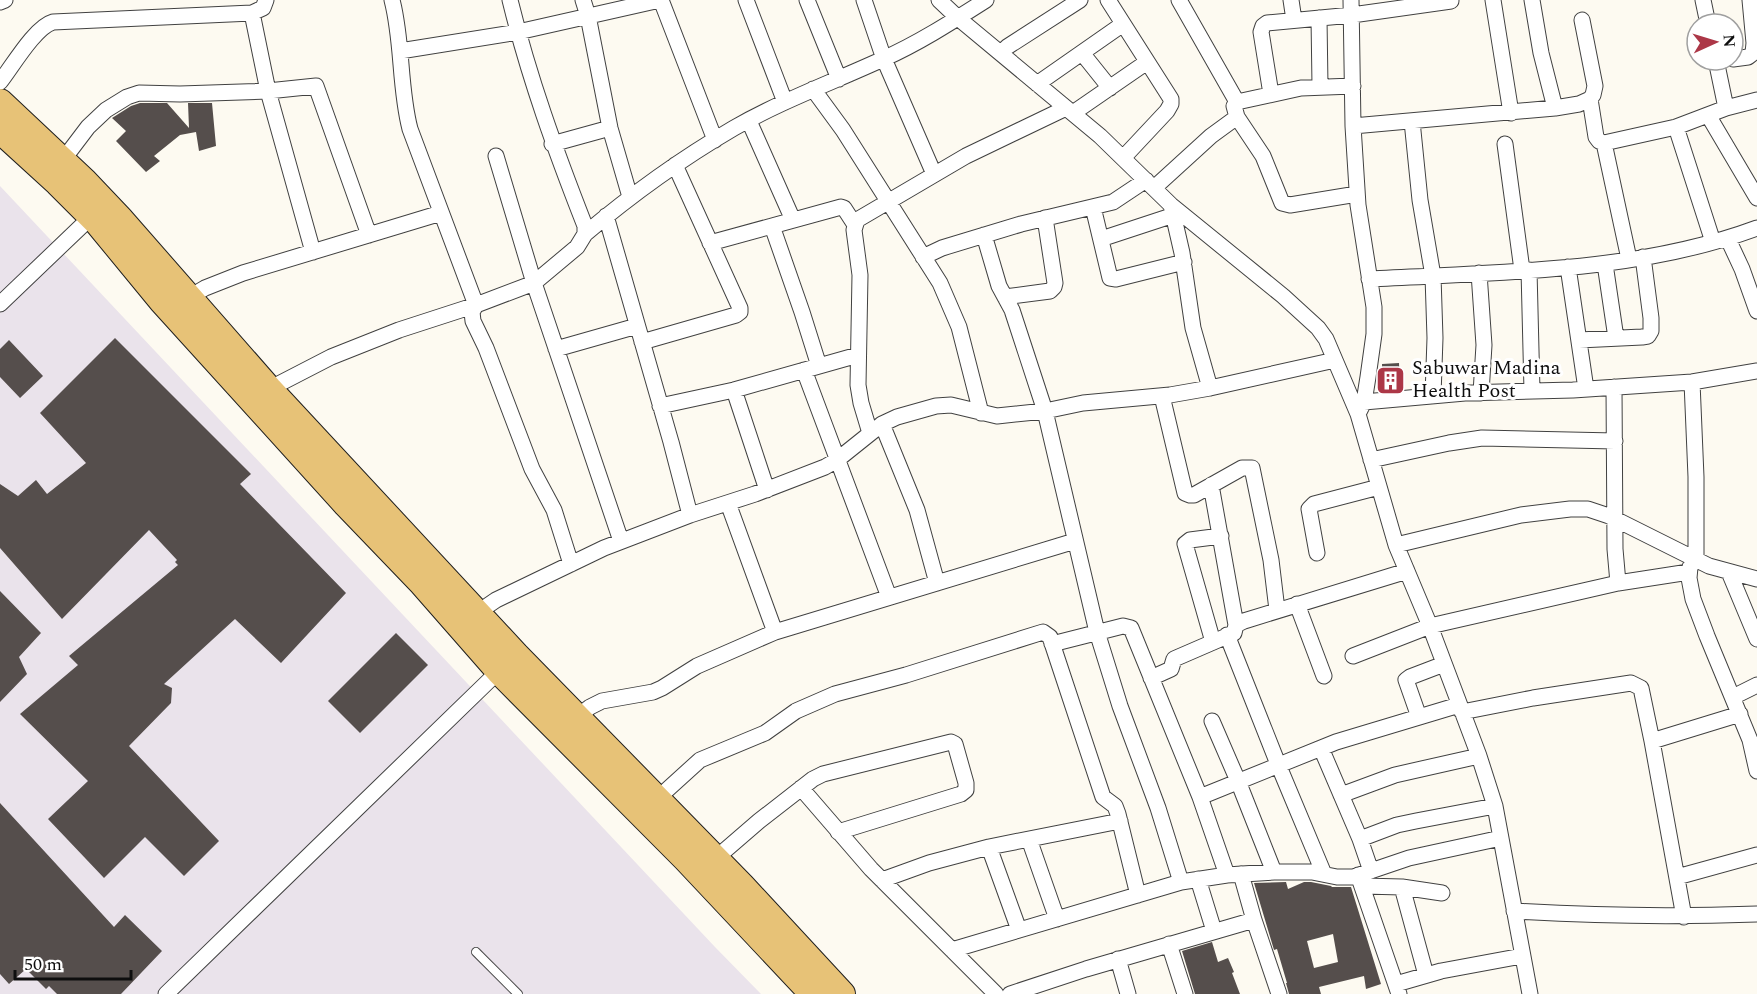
<svg xmlns="http://www.w3.org/2000/svg" width="1757" height="994" font-family="Spectral,serif">
  <style>
    .industrial { fill: #eae3eb }
    .building { fill: #554e4c; fill-rule: evenodd }
    .lines { fill: none; stroke-linecap: round; stroke-linejoin: round }
    .lane-casing { stroke: #414141; stroke-width: 10 }
    .street-casing { stroke: #414141; stroke-width: 17 }
    .primary-casing { stroke: #1f1f1f; stroke-width: 28 }
    .lane { stroke: #fff; stroke-width: 8 }
    .street { stroke: #fff; stroke-width: 15 }
    .primary { stroke: #e7c277; stroke-width: 26 }
    .labels { text-anchor: middle; dominant-baseline: central; stroke-width: 6; stroke-linejoin: round; paint-order: stroke }
    .poi-label { font-size: 20px; fill: #0e0e0e; stroke: #fff; text-anchor: start }
  </style>
  <rect width="100%" height="100%" fill="#fdfaf1"/>
  <path class="industrial" d="M0,186L715,947L761,994H0Z"/>
  <path class="building" d="M140,103H167L189,128L188,103H212L216,146L199,151L196,132L180,135L154,156L160,161L146,172L116,141L126,131L112,118L131,106Z
    M115,338L251,474L240,484L346,593L281,663L235,619L164,684L172,688L171,703L129,746L219,841L184,876L145,837L104,878L48,819L88,781L20,714L78,665L69,656L178,565L175,562L177,560L149,530L62,619L0,548V484L18,496L36,480L47,494L86,463L40,413Z
    M9,340L43,376L20,398L0,377V349Z
    M1399,363L1400,389L1383,390L1382,364Z
    M0,591L41,633L19,657L27,674L0,702Z
    M396,633L428,665L360,733L328,701Z
    M0,803L114,927L125,915L162,951L121,994H57L49,986L46,989L26,969L9,984L0,974Z
    M1286,882L1288,889L1304,882H1311L1331,886L1332,887H1351L1381,984L1366,989L1364,976L1319,987L1321,994H1289L1286,983H1287L1277,949L1274,950L1254,883ZM1333,934L1338,962L1314,968L1307,941Z
    M1212,942L1218,962L1228,958L1234,972L1232,973L1240,994H1195L1182,951Z"/>
  <g class="lines">
    <defs>
      <path id="lane" d="M476,952L518,994"/>
      <path id="street" d="M392,0C403,42 399,87 410,129L476,305L472,312L473,321L486,348L532,469L554,510L571,564
        M583,0L588,16L610,128L630,197
        M661,0L715,140
        M746,0L785,102
        M807,0L839,79
        M864,0L884,59L934,174
        M939,0L958,18L1100,136L1171,205L1283,296L1318,328L1326,339L1358,414L1396,545L1430,626L1479,756L1495,806L1530,994
        M1108,0L1171,99V104L1167,111L1123,158
        M1179,0L1237,102
        M1291,0L1294,20
        M1351,0L1353,126L1358,205L1374,307V334L1368,377L1364,402L1358,414
        M1493,0L1511,113
        M1532,0L1541,53L1555,108
        M1703,0L1708,24
        M0,2L5,0
        M252,13L268,91L313,252
        M1319,18L1320,86
        M1007,47L1080,0
        M400,51L518,32L660,0
        M1082,53L1110,88
        M1733,59L1748,57L1753,53L1754,43L1750,0
        M1716,60L1726,108
        M0,82C12,67 35,27 53,22L252,13L263,8L266,0
        M1037,84L1123,24
        M1353,86L1301,88L1237,102L1234,106L1237,117L1263,156L1282,203L1290,205L1357,194
        M813,89L843,130L940,283L959,327L981,413
        M1271,94L1261,32L1263,26L1267,23L1352,15L1451,1
        M1590,99L1596,137L1599,141L1604,143L1629,259
        M1073,113L1147,62
        M1708,115L1757,198
        M749,121L793,220
        M1412,121L1420,200L1433,276L1435,338L1433,396
        M1353,126L1555,108L1579,104L1590,99L1593,95L1595,86L1582,20
        M1676,127L1713,242
        M1604,143L1676,127L1726,108L1757,100
        M552,144L610,128
        M1505,144L1522,270
        M496,156L534,283L621,541
        M63,160L88,127L106,110L127,97L139,93L180,94L268,91L316,86L369,235
        M1154,188L1211,136L1237,117
        M1171,205L1182,253L1193,328L1210,388
        M1093,207L1110,278L1116,279L1184,262
        M606,216L671,442L690,515
        M772,226L802,312L819,366
        M585,234C631,195 681,159 734,128C781,101 833,82 883,59C919,43 953,21 986,0
        M984,235L999,286L1012,310L1045,411L1097,632L1120,706L1158,808L1181,882
        M1101,239L1174,215
        M1728,239L1742,269L1757,311
        M710,243L841,207L844,208L855,225
        M923,257L942,248L1021,224L1113,202L1146,180
        M1605,264L1616,338
        M1568,267L1586,389
        M1529,270L1532,391
        M1479,273L1484,345L1481,393
        M1369,279C1497,272 1636,273 1757,228
        M1005,297L1050,291L1054,287L1055,283L1045,218
        M188,298L205,288L243,273L441,213
        M0,304L91,217
        M1579,340L1642,337L1648,336L1651,331V318L1643,257
        M642,342L736,315L740,312V308L675,165
        M556,349L637,326
        M804,370L889,597
        M1692,382L1696,477V559L1690,567L1689,578L1693,599L1707,636L1750,740L1757,771
        M1614,387L1615,549L1618,583
        M269,389L331,357L399,330L476,305L534,283L577,247L585,234V226C556,152 529,78 510,0
        M734,390L767,490
        M1162,396L1185,493L1190,495H1194L1242,468H1252L1271,560L1277,610
        M1364,402L1465,393L1573,390L1692,382L1757,371
        M660,406L734,390L858,355
        M882,424L917,510L937,583
        M870,433L861,403L858,385L860,275L854,230L857,220L966,156L1066,108
        M1371,460L1449,443L1482,438L1615,441
        M1211,485L1236,625
        M728,503L775,632
        M1396,545L1521,515L1570,509H1588L1609,516L1709,566L1757,579
        M1317,553L1309,509L1314,504L1379,487
        M1729,572L1757,639
        M1297,604L1324,676
        M477,613L496,600L604,548L690,515L755,494L825,467L837,460L882,424L897,417L936,406L951,405L997,416L1045,411L1083,403L1170,395L1210,388L1335,360
        M1227,635L1278,764L1324,874
        M1213,642L1185,544L1190,540L1221,536
        M1052,644L1123,626L1131,628L1200,797L1227,875
        M1353,656L1430,626L1618,583L1689,572
        M1151,678L1171,669L1174,659L1234,633L1236,625L1244,621L1407,571
        M1733,697L1757,685
        M1462,712L1533,698L1631,683L1641,688L1652,741L1684,917
        M577,717L590,707L602,701L653,692L662,688L697,666L775,632L1075,541
        M1419,717L1406,680L1410,677L1444,664
        M1212,721L1238,781L1274,872
        M1652,741L1740,714
        M1321,748L1360,839L1371,871
        M801,788L871,869L996,994
        M1341,795L1395,775L1479,756
        M1200,797L1336,742L1459,705
        M657,799L700,760L765,733L796,711L835,694L906,675L1043,632L1050,637L1103,797L1115,806L1118,814L1138,895
        M1029,839L1057,919
        M1360,839L1397,825L1416,821L1495,806
        M989,847L1019,930
        M715,859L759,821L813,779L823,774L951,742L955,744L966,783V790L961,794L838,832
        M1241,874L1254,920L1279,994
        M1358,875L1399,994
        M1677,877L1757,855
        M1198,879L1214,931
        M882,880L929,863L989,847L1120,821
        M1363,886L1402,887L1442,893
        M1402,887L1426,975
        M1514,911C1595,916 1676,917 1757,914
        M1169,944L1185,994
        M952,950L1181,882L1227,875L1274,872H1312L1337,877H1353L1409,858L1501,838
        M1118,959L1128,994
        M1396,984L1441,971L1522,956
        M166,994L503,667
        M1010,994L1086,969L1254,920"/>
      <path id="primary" d="M0,102L84,181L121,220L269,389L516,655L742,886L842,994
        M0,130L58,183L97,222L162,301L346,504L421,582L499,671L686,859L813,994"/>
    </defs>
    <use href="#lane" class="lane-casing"/>
    <use href="#street" class="street-casing"/>
    <use href="#primary" class="primary-casing"/>
    <use href="#lane" class="lane"/>
    <use href="#street" class="street"/>
    <use href="#primary" class="primary"/>
  </g>
  <defs>
    <symbol id="building-square" viewBox="-11 -11 22 22"><rect x="-9" y="-9" width="18" height="18" rx="4" fill="#ac3747" stroke="#fff"/><path d="M-4-6H4V6H1V3H-1V6H-4ZM-2.5-4.3h1.7v1.8h-1.7ZM.8-4.3h1.7v1.8H.8ZM-2.5-1h1.7V.8h-1.7ZM.8-1h1.7V.8H.8Z" fill="#fff"/></symbol>
  </defs>
  <g fill-rule="evenodd">
    <use href="#building-square" x="1374" y="364" width="33" height="33"/>
  </g>
  <g class="labels">
    <g class="poi-label">
      <text x="1412" y="368">Sabuwar Madina<tspan x="1412" dy="23">Health Post</tspan></text>
    </g>
  </g>
  <g transform="translate(1715 42) rotate(86)"><circle r="28" fill="#ffffff" stroke="#9f9f9f" stroke-width="1.5"/>
  <path d="M0-4.5L10 22L0 15L-10 22Z" fill="#ac3747"/>
  <text y="-9" font-size="16" font-weight="bold" text-anchor="middle" fill="#0e0e0e">N</text>
  </g>
  <path d="M15 970v9h116v-9" fill="none" stroke="#0e0e0e" stroke-width="3"/>
  <text x="24" y="970" font-size="18" fill="#0e0e0e" stroke="#ffffff" stroke-width="4.5" paint-order="stroke">50 m</text>
</svg>
